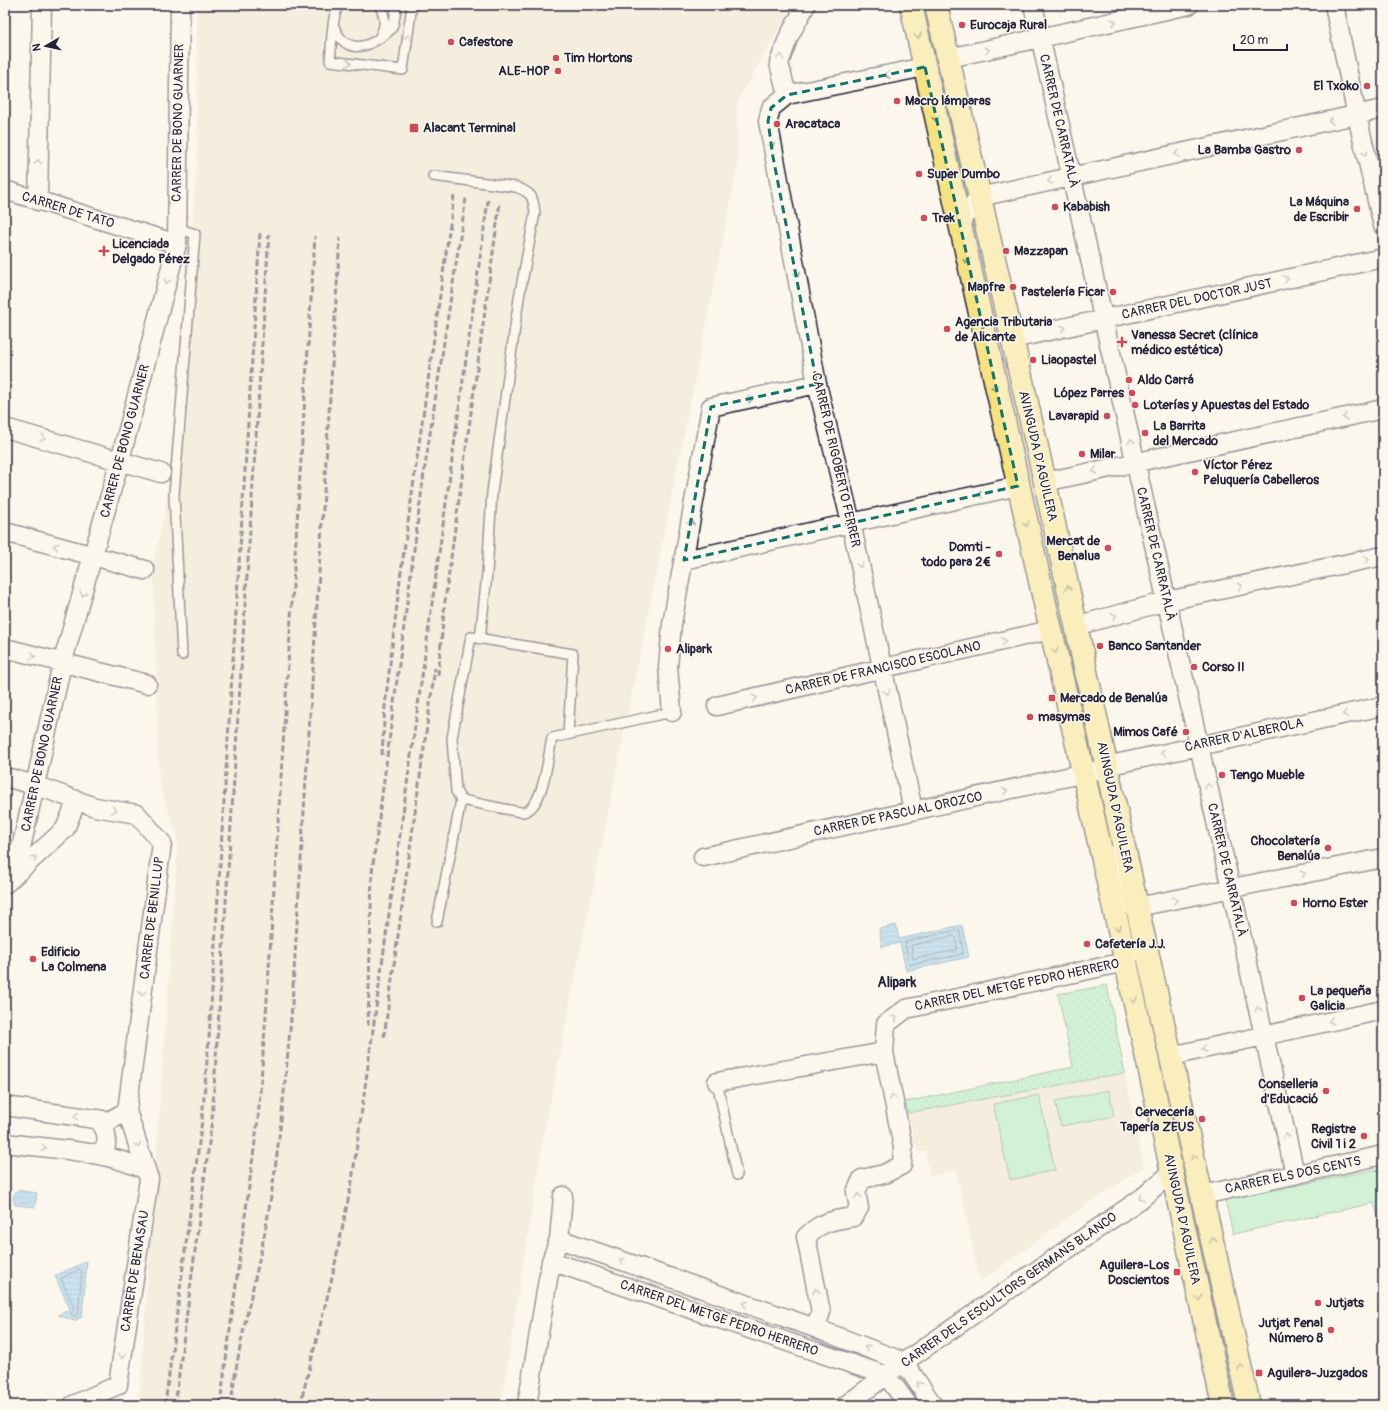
<svg xmlns="http://www.w3.org/2000/svg" width="1388" height="1410" font-family="Pangolin,sans-serif">
  <style>
    .built { fill: #ede2cc }
    .green { fill: #a1e9b8; stroke: #62867a }
    .garden { fill: url(#garden-dots); stroke: #62867a }
    .water { fill: url(#water-rules); stroke: #6385a6 }
    .lines { fill: none; stroke-linecap: round; stroke-linejoin: round }
    .shore { stroke: #4d6482; stroke-width: 1 }
    .lane-casing { stroke: #22223b; stroke-width: 12 }
    .street-casing { stroke: #22223b; stroke-width: 21 }
    .primary-casing { stroke: #22223b; stroke-width: 25 }
    .lane { stroke: #fbf7ec; stroke-width: 9 }
    .street { stroke: #fbf7ec; stroke-width: 18 }
    .primary { stroke: #f7e281; stroke-width: 22 }
    .rail { stroke: #22223b; stroke-width: 3; stroke-dasharray: 6 3; stroke-linecap: butt }
    .oneway { stroke: #99979c }
    .oneway2 { stroke: #8c825e }
    .marked { fill: none; stroke: #0f766e; stroke-width: 3; stroke-dasharray: 8 5; stroke-linejoin: round }
    .poi-dot { fill: #d1495b; stroke: #fbf7ec; stroke-width: 1.5 }
    .labels { text-anchor: middle; dominant-baseline: central; stroke-width: 3; stroke-linejoin: round; paint-order: stroke }
    .poi-label { font-size: 13px; font-weight: bold; fill: #22223b; stroke: #fbf7ec; text-anchor: start }
    .street-label { font-size: 13px; fill: #22223b; stroke: #fbf7ec }
    .neighbourhood-label { font-size: 14px; font-weight: bold; fill: #22223b; stroke: #fbf7ec }
  </style>
  <defs>
    <pattern id="garden-dots" width="8" height="8" patternUnits="userSpaceOnUse"><rect width="8" height="8" fill="#a1e9b8"/><path d="M2 2h.1M6 6h.1" fill="none" stroke="#8ac89f" stroke-width="1.8" stroke-linecap="round"/></pattern>
    <pattern id="water-rules" width="6" height="5" patternUnits="userSpaceOnUse"><rect width="6" height="5" fill="#8ec7ed"/><path d="M0 2.5h6" fill="none" stroke="#7aabcc"/></pattern>
  </defs>
  <rect width="100%" height="100%" fill="#fbf7ec"/>
  <filter id="ink" filterUnits="userSpaceOnUse"><feTurbulence type="fractalNoise" baseFrequency=".025" numOctaves="2"/><feDisplacementMap in="SourceGraphic" scale="8" xChannelSelector="R" yChannelSelector="G"/><feConvolveMatrix kernelMatrix="1 2 1 2 8 2 1 2 1" color-interpolation-filters="sRGB"/></filter>
  <g filter="url(#ink)">
    <path class="built" d="M197,5H793L737,102L738,164L543,1139L501,1405H139L178,839L159,783L153,563L165,513L189,264L197,163Z
      M1125,1073L1144,1167L1086,1205L980,1282L956,1170L930,1176L925,1151L918,1152L917,1145H912L911,1141L914,1138L908,1113Z"/>
    <path class="green" d="M1109,1090L1114,1116L1061,1126L1055,1101Z
      M1039,1095L1055,1170L1010,1180L993,1104Z
      M1383,1168V1232L1374,1203L1233,1234L1225,1200Z"/>
    <path class="garden" d="M1107,985L1125,1073L908,1113L905,1102L1073,1067L1058,994Z"/>
    <path class="water" d="M896,925L899,939L962,925L969,957L906,971L900,943L882,947L879,929Z
      M17,1190L37,1193L35,1207L15,1205C12,1198 13,1196 17,1190Z
      M87,1261L82,1317L74,1321L58,1315L70,1309L55,1276Z"/>
    <g class="lines">
      <path class="shore" d="M958,930L960,932L963,954L909,965L905,942Z
        M954,936L956,938L957,950L913,959L911,946Z
        M79,1269L82,1271L78,1314L74,1316L71,1314L74,1307L61,1279Z"/>
      <defs>
        <path id="lane" d="M339,5C331,16 332,46 330,61L403,70L412,5
          M334,27C344,51 362,51 381,37C384,35 389,32 391,29C395,23 395,12 397,5
          M379,38C386,27 386,16 379,5
          M433,176L516,187C532,193 533,196 535,213L519,298L492,492L487,574L480,639
          M177,228L195,234L174,495L182,655
          M568,734L573,654L471,637L452,738L456,791L461,800C469,801 520,813 524,812C544,807 548,756 552,738L672,712
          M437,922L461,800
          M717,1082L737,1175"/>
        <path id="street" d="M1033,5L1295,1174
          M1334,5L1357,116L1383,226
          M949,58L1189,5
          M787,95L779,63L789,36L806,5
          M5,190L177,244
          M38,201L42,5
          M959,223L979,197L1383,109
          M1012,339L1383,258
          M5,428L161,473
          M1045,482L1383,409
          M5,532L145,570
          M684,560L1018,486
          M1076,626L1167,601L1383,556
          M5,648L147,684
          M717,706L1050,630
          M672,712L668,667L672,624L711,407L817,384
          M1106,766L1383,706
          M5,777L35,785L95,807L137,814L162,843L127,1111L149,1179L118,1385L73,1405
          M913,810L851,523L817,384L768,121L771,108L787,95L925,67
          M1113,855L1123,896L1127,904L1137,907L1383,858
          M703,857L1094,771
          M5,863L21,848L62,664L120,460L177,244L180,5
          M5,884L65,829L77,800
          M1171,1056L1383,1010
          M717,1082L884,1052
          M5,1106L109,1121L127,1111
          M5,1143C51,1149 104,1150 146,1170
          M89,1154L105,1151C108,1136 107,1131 98,1119
          M1203,1195L1383,1155
          M559,1239L815,1328L904,1362L933,1405
          M551,1261L887,1376L908,1405
          M815,1328L821,1312L806,1237C820,1222 833,1220 853,1217L859,1208L856,1192L862,1179L884,1174L902,1165L903,1147L884,1052L886,1024L906,1009L1125,962L1133,951
          M527,1405L551,1261L559,1239L563,1196
          M846,1405L904,1362L1142,1198L1171,1173"/>
        <path id="primary" d="M911,5C978,313 1049,619 1118,926C1153,1086 1187,1246 1223,1405
          M936,5L1045,482L1137,907L1249,1405"/>
      </defs>
      <use href="#lane" class="lane-casing"/>
      <use href="#street" class="street-casing"/>
      <use href="#primary" class="primary-casing"/>
      <use href="#lane" class="lane"/>
      <use href="#street" class="street"/>
      <use href="#primary" class="primary"/>
      <path class="rail" d="M438,675L445,601L500,202
        M382,755L385,706L400,579L454,196
        M368,1026L372,872L424,473L466,198
        M384,1037L435,668
        M165,1405L202,1120L209,1038L260,233
        M175,1405L212,1120L269,234
        M220,1405L258,1119L266,1015L315,236
        M231,1405C238,1340 257,1279 268,1215C279,1150 285,1084 291,1019L340,237
        M300,1405L332,1278L352,1181L488,200"/>
    </g>
    <defs><path id="oneway-chevron" d="M-2-3.5L2.5 0L-2 3.5" fill="none" stroke-width="1.6" stroke-linecap="round" stroke-linejoin="round"/></defs>
    <g class="oneway">
      <use href="#oneway-chevron" transform="translate(1114 22) rotate(-12)"/>
      <use href="#oneway-chevron" transform="translate(408 37) rotate(-82)"/>
      <use href="#oneway-chevron" transform="translate(987 50) rotate(-13)"/>
      <use href="#oneway-chevron" transform="translate(781 57) rotate(-72)"/>
      <use href="#oneway-chevron" transform="translate(349 63) rotate(6)"/>
      <use href="#oneway-chevron" transform="translate(887 75) rotate(169)"/>
      <use href="#oneway-chevron" transform="translate(1331 121) rotate(168)"/>
      <use href="#oneway-chevron" transform="translate(771 146) rotate(81)"/>
      <use href="#oneway-chevron" transform="translate(1365 153) rotate(77)"/>
      <use href="#oneway-chevron" transform="translate(1177 154) rotate(168)"/>
      <use href="#oneway-chevron" transform="translate(38 162) rotate(-89)"/>
      <use href="#oneway-chevron" transform="translate(1050 181) rotate(167)"/>
      <use href="#oneway-chevron" transform="translate(797 274) rotate(78)"/>
      <use href="#oneway-chevron" transform="translate(1286 279) rotate(-12)"/>
      <use href="#oneway-chevron" transform="translate(167 281) rotate(105)"/>
      <use href="#oneway-chevron" transform="translate(1063 328) rotate(-12)"/>
      <use href="#oneway-chevron" transform="translate(750 399) rotate(-13)"/>
      <use href="#oneway-chevron" transform="translate(1345 417) rotate(168)"/>
      <use href="#oneway-chevron" transform="translate(43 438) rotate(16)"/>
      <use href="#oneway-chevron" transform="translate(1131 441) rotate(-103)"/>
      <use href="#oneway-chevron" transform="translate(1095 471) rotate(168)"/>
      <use href="#oneway-chevron" transform="translate(980 495) rotate(168)"/>
      <use href="#oneway-chevron" transform="translate(691 522) rotate(-80)"/>
      <use href="#oneway-chevron" transform="translate(825 529) rotate(167)"/>
      <use href="#oneway-chevron" transform="translate(56 546) rotate(-165)"/>
      <use href="#oneway-chevron" transform="translate(1367 559) rotate(-12)"/>
      <use href="#oneway-chevron" transform="translate(860 565) rotate(78)"/>
      <use href="#oneway-chevron" transform="translate(1240 586) rotate(-12)"/>
      <use href="#oneway-chevron" transform="translate(83 594) rotate(107)"/>
      <use href="#oneway-chevron" transform="translate(1114 616) rotate(-15)"/>
      <use href="#oneway-chevron" transform="translate(1004 641) rotate(-13)"/>
      <use href="#oneway-chevron" transform="translate(33 656) rotate(15)"/>
      <use href="#oneway-chevron" transform="translate(887 692) rotate(78)"/>
      <use href="#oneway-chevron" transform="translate(755 698) rotate(-13)"/>
      <use href="#oneway-chevron" transform="translate(1345 714) rotate(168)"/>
      <use href="#oneway-chevron" transform="translate(1163 753) rotate(167)"/>
      <use href="#oneway-chevron" transform="translate(1208 786) rotate(-103)"/>
      <use href="#oneway-chevron" transform="translate(1005 791) rotate(-12)"/>
      <use href="#oneway-chevron" transform="translate(114 810) rotate(11)"/>
      <use href="#oneway-chevron" transform="translate(34 858) rotate(-42)"/>
      <use href="#oneway-chevron" transform="translate(1303 874) rotate(-12)"/>
      <use href="#oneway-chevron" transform="translate(1175 900) rotate(-11)"/>
      <use href="#oneway-chevron" transform="translate(142 993) rotate(97)"/>
      <use href="#oneway-chevron" transform="translate(1258 1009) rotate(-103)"/>
      <use href="#oneway-chevron" transform="translate(895 1018) rotate(-38)"/>
      <use href="#oneway-chevron" transform="translate(1331 1021) rotate(168)"/>
      <use href="#oneway-chevron" transform="translate(1204 1049) rotate(167)"/>
      <use href="#oneway-chevron" transform="translate(893 1097) rotate(-101)"/>
      <use href="#oneway-chevron" transform="translate(76 1116) rotate(-172)"/>
      <use href="#oneway-chevron" transform="translate(1286 1136) rotate(-103)"/>
      <use href="#oneway-chevron" transform="translate(138 1145) rotate(72)"/>
      <use href="#oneway-chevron" transform="translate(44 1148) rotate(8)"/>
      <use href="#oneway-chevron" transform="translate(858 1196) rotate(-96)"/>
      <use href="#oneway-chevron" transform="translate(1141 1198) rotate(143)"/>
      <use href="#oneway-chevron" transform="translate(622 1261) rotate(-161)"/>
      <use href="#oneway-chevron" transform="translate(816 1291) rotate(-101)"/>
      <use href="#oneway-chevron" transform="translate(745 1304) rotate(-161)"/>
      <use href="#oneway-chevron" transform="translate(867 1348) rotate(-159)"/>
      <use href="#oneway-chevron" transform="translate(122 1356) rotate(99)"/>
      <use href="#oneway-chevron" transform="translate(919 1384) rotate(-124)"/>
    </g>
    <g class="oneway2">
      <use href="#oneway-chevron" transform="translate(918 36) rotate(78)"/>
      <use href="#oneway-chevron" transform="translate(936 119) rotate(78)"/>
      <use href="#oneway-chevron" transform="translate(967 261) rotate(78)"/>
      <use href="#oneway-chevron" transform="translate(995 388) rotate(77)"/>
      <use href="#oneway-chevron" transform="translate(1026 524) rotate(77)"/>
      <use href="#oneway-chevron" transform="translate(1068 588) rotate(-102)"/>
      <use href="#oneway-chevron" transform="translate(1055 651) rotate(77)"/>
      <use href="#oneway-chevron" transform="translate(1118 928) rotate(77)"/>
      <use href="#oneway-chevron" transform="translate(1134 1000) rotate(78)"/>
      <use href="#oneway-chevron" transform="translate(1194 1157) rotate(-103)"/>
      <use href="#oneway-chevron" transform="translate(1213 1240) rotate(-103)"/>
      <use href="#oneway-chevron" transform="translate(1199 1298) rotate(77)"/>
      <use href="#oneway-chevron" transform="translate(1241 1367) rotate(-102)"/>
    </g>
  </g>
  <path d="M0 0H1388V1410H0ZM925,67L1018,486L684,560L711,407L817,384L773,157L768,121L771,108L787,95Z" fill="#fbf7ec" fill-opacity=".55" fill-rule="evenodd"/>
  <path class="marked" d="M925,67L1018,486L684,560L711,407L817,384L773,157L768,121L771,108L787,95Z"/>
  <g class="poi-dot">
    <circle cx="962" cy="25" r="4"/>
    <circle cx="451" cy="42" r="4"/>
    <circle cx="556" cy="58" r="4"/>
    <circle cx="558" cy="71" r="4"/>
    <circle cx="1367" cy="86" r="4"/>
    <circle cx="897" cy="101" r="4"/>
    <circle cx="777" cy="124" r="4"/>
    <rect x="409" y="123" width="10" height="10" rx="2"/>
    <circle cx="1299" cy="150" r="4"/>
    <circle cx="919" cy="174" r="4"/>
    <circle cx="1055" cy="207" r="4"/>
    <circle cx="1357" cy="209" r="4"/>
    <circle cx="924" cy="218" r="4"/>
    <path d="M102 245h4v4h4v4h-4v4h-4v-4h-4v-4h4z"/>
    <circle cx="1006" cy="251" r="4"/>
    <circle cx="1013" cy="287" r="4"/>
    <circle cx="1113" cy="292" r="4"/>
    <circle cx="947" cy="329" r="4"/>
    <path d="M1120 336h4v4h4v4h-4v4h-4v-4h-4v-4h4z"/>
    <circle cx="1033" cy="360" r="4"/>
    <circle cx="1129" cy="380" r="4"/>
    <circle cx="1132" cy="393" r="4"/>
    <circle cx="1135" cy="405" r="4"/>
    <circle cx="1107" cy="416" r="4"/>
    <circle cx="1145" cy="433" r="4"/>
    <circle cx="1082" cy="454" r="4"/>
    <circle cx="1195" cy="472" r="4"/>
    <circle cx="1108" cy="548" r="4"/>
    <circle cx="999" cy="554" r="4"/>
    <circle cx="1100" cy="646" r="4"/>
    <circle cx="668" cy="649" r="4"/>
    <circle cx="1194" cy="667" r="4"/>
    <rect x="1048" y="694" width="8" height="8" rx="2"/>
    <circle cx="1030" cy="717" r="4"/>
    <circle cx="1186" cy="732" r="4"/>
    <circle cx="1222" cy="775" r="4"/>
    <circle cx="1328" cy="848" r="4"/>
    <circle cx="1294" cy="903" r="4"/>
    <circle cx="1087" cy="944" r="4"/>
    <circle cx="33" cy="959" r="4"/>
    <circle cx="1302" cy="998" r="4"/>
    <circle cx="1326" cy="1091" r="4"/>
    <circle cx="1202" cy="1119" r="4"/>
    <circle cx="1364" cy="1136" r="4"/>
    <rect x="1173" y="1268" width="8" height="8" rx="2"/>
    <circle cx="1318" cy="1303" r="4"/>
    <circle cx="1331" cy="1330" r="4"/>
    <rect x="1255" y="1369" width="8" height="8" rx="2"/>
  </g>
  <g class="labels">
    <g class="poi-label">
      <text x="970" y="25">Eurocaja Rural</text>
      <text x="459" y="42">Cafestore</text>
      <text x="564" y="58">Tim Hortons</text>
      <text x="550" y="71" text-anchor="end">ALE-HOP</text>
      <text x="1359" y="86" text-anchor="end">El Txoko</text>
      <text x="905" y="101">Macro lámparas</text>
      <text x="785" y="124">Aracataca</text>
      <text x="423" y="128">Alacant Terminal</text>
      <text x="1291" y="150" text-anchor="end">La Bamba Gastro</text>
      <text x="927" y="174">Super Dumbo</text>
      <text x="1349" y="202" text-anchor="end">La Máquina<tspan x="1349" dy="15">de Escribir</tspan></text>
      <text x="1063" y="207">Kababish</text>
      <text x="932" y="218">Trek</text>
      <text x="112" y="244">Licenciada<tspan x="112" dy="15">Delgado Pérez</tspan></text>
      <text x="1014" y="251">Mazzapan</text>
      <text x="1005" y="287" text-anchor="end">Mapfre</text>
      <text x="1105" y="292" text-anchor="end">Pastelería Ficar</text>
      <text x="955" y="322">Agencia Tributaria<tspan x="955" dy="15">de Alicante</tspan></text>
      <text x="1131" y="335">Vanessa Secret (clínica<tspan x="1131" dy="15">médico estética)</tspan></text>
      <text x="1041" y="360">Liaopastel</text>
      <text x="1137" y="380">Aldo Carrá</text>
      <text x="1124" y="393" text-anchor="end">López Parres</text>
      <text x="1143" y="405">Loterías y Apuestas del Estado</text>
      <text x="1099" y="416" text-anchor="end">Lavarapid</text>
      <text x="1153" y="426">La Barrita<tspan x="1153" dy="15">del Mercado</tspan></text>
      <text x="1090" y="454">Milar</text>
      <text x="1203" y="465">Víctor Pérez<tspan x="1203" dy="15">Peluquería Cabelleros</tspan></text>
      <text x="1100" y="541" text-anchor="end">Mercat de<tspan x="1100" dy="15">Benalua</tspan></text>
      <text x="991" y="547" text-anchor="end">Domti -<tspan x="991" dy="15">todo para 2€</tspan></text>
      <text x="1108" y="646">Banco Santander</text>
      <text x="676" y="649">Alipark</text>
      <text x="1202" y="667">Corso II</text>
      <text x="1060" y="698">Mercado de Benalúa</text>
      <text x="1038" y="717">masymas</text>
      <text x="1178" y="732" text-anchor="end">Mimos Café</text>
      <text x="1230" y="775">Tengo Mueble</text>
      <text x="1320" y="841" text-anchor="end">Chocolatería<tspan x="1320" dy="15">Benalúa</tspan></text>
      <text x="1302" y="903">Horno Ester</text>
      <text x="1095" y="944">Cafetería J.J.</text>
      <text x="41" y="952">Edificio<tspan x="41" dy="15">La Colmena</tspan></text>
      <text x="1310" y="991">La pequeña<tspan x="1310" dy="15">Galicia</tspan></text>
      <text x="1318" y="1084" text-anchor="end">Conselleria<tspan x="1318" dy="15">d'Educació</tspan></text>
      <text x="1194" y="1112" text-anchor="end">Cervecería<tspan x="1194" dy="15">Tapería ZEUS</tspan></text>
      <text x="1356" y="1129" text-anchor="end">Registre<tspan x="1356" dy="15">Civil 1 i 2</tspan></text>
      <text x="1169" y="1265" text-anchor="end">Aguilera-Los<tspan x="1169" dy="15">Doscientos</tspan></text>
      <text x="1326" y="1303">Jutjats</text>
      <text x="1323" y="1323" text-anchor="end">Jutjat Penal<tspan x="1323" dy="15">Número 8</tspan></text>
      <text x="1267" y="1373">Aguilera-Juzgados</text>
    </g>
    <g class="street-label">
      <text transform="translate(1059 121) rotate(77)">CARRER DE CARRATALÀ</text>
      <text transform="translate(178 123) rotate(-89)">CARRER DE BONO GUARNER</text>
      <text transform="translate(68 210) rotate(17)">CARRER DE TATO</text>
      <text transform="translate(1197 299) rotate(-12)">CARRER DEL DOCTOR JUST</text>
      <text transform="translate(125 441) rotate(-75)">CARRER DE BONO GUARNER</text>
      <text transform="translate(1038 456) rotate(77)">AVINGUDA D'AGUILERA</text>
      <text transform="translate(836 460) rotate(77)">CARRER DE RIGOBERTO FERRER</text>
      <text transform="translate(1156 554) rotate(77)">CARRER DE CARRATALÀ</text>
      <text transform="translate(883 668) rotate(-13)">CARRER DE FRANCISCO ESCOLANO</text>
      <text transform="translate(1244 735) rotate(-12)">CARRER D'ALBEROLA</text>
      <text transform="translate(42 754) rotate(-78)">CARRER DE BONO GUARNER</text>
      <text transform="translate(1115 807) rotate(78)">AVINGUDA D'AGUILERA</text>
      <text transform="translate(898 814) rotate(-12)">CARRER DE PASCUAL OROZCO</text>
      <text transform="translate(1227 870) rotate(77)">CARRER DE CARRATALÀ</text>
      <text transform="translate(152 918) rotate(-83)">CARRER DE BENILLUP</text>
      <text transform="translate(1017 985) rotate(-12)">CARRER DEL METGE PEDRO HERRERO</text>
      <text transform="translate(1293 1175) rotate(-12)">CARRER ELS DOS CENTS</text>
      <text transform="translate(1182 1219) rotate(78)">AVINGUDA D'AGUILERA</text>
      <text transform="translate(135 1271) rotate(-81)">CARRER DE BENASAU</text>
      <text transform="translate(1009 1290) rotate(-35)">CARRER DELS ESCULTORS GERMANS BLANCO</text>
      <text transform="translate(719 1318) rotate(19)">CARRER DEL METGE PEDRO HERRERO</text>
    </g>
    <g class="neighbourhood-label">
      <text x="897" y="982">Alipark</text>
    </g>
  </g>
  <rect width="1388" height="1410" fill="none" stroke="#fbf7ec" stroke-width="20"/>
  <rect x="10" y="10" width="1368" height="1390" fill="none" stroke="#22223b" stroke-width="1.5" filter="url(#ink)"/>
  <g transform="translate(46 46) rotate(261)" stroke="#fbf7ec" stroke-width="3" paint-order="stroke">
  <path d="M0-3L7 15L0 10L-7 15Z" fill="#22223b"/>
  <text y="-6" font-size="11" font-weight="bold" text-anchor="middle" fill="#22223b">N</text>
  </g>
  <path d="M1234 44v6h53v-6" fill="none" stroke="#22223b" stroke-width="2"/>
  <text x="1240" y="44" font-size="12" fill="#22223b" stroke="#fbf7ec" stroke-width="3" paint-order="stroke">20 m</text>
</svg>
